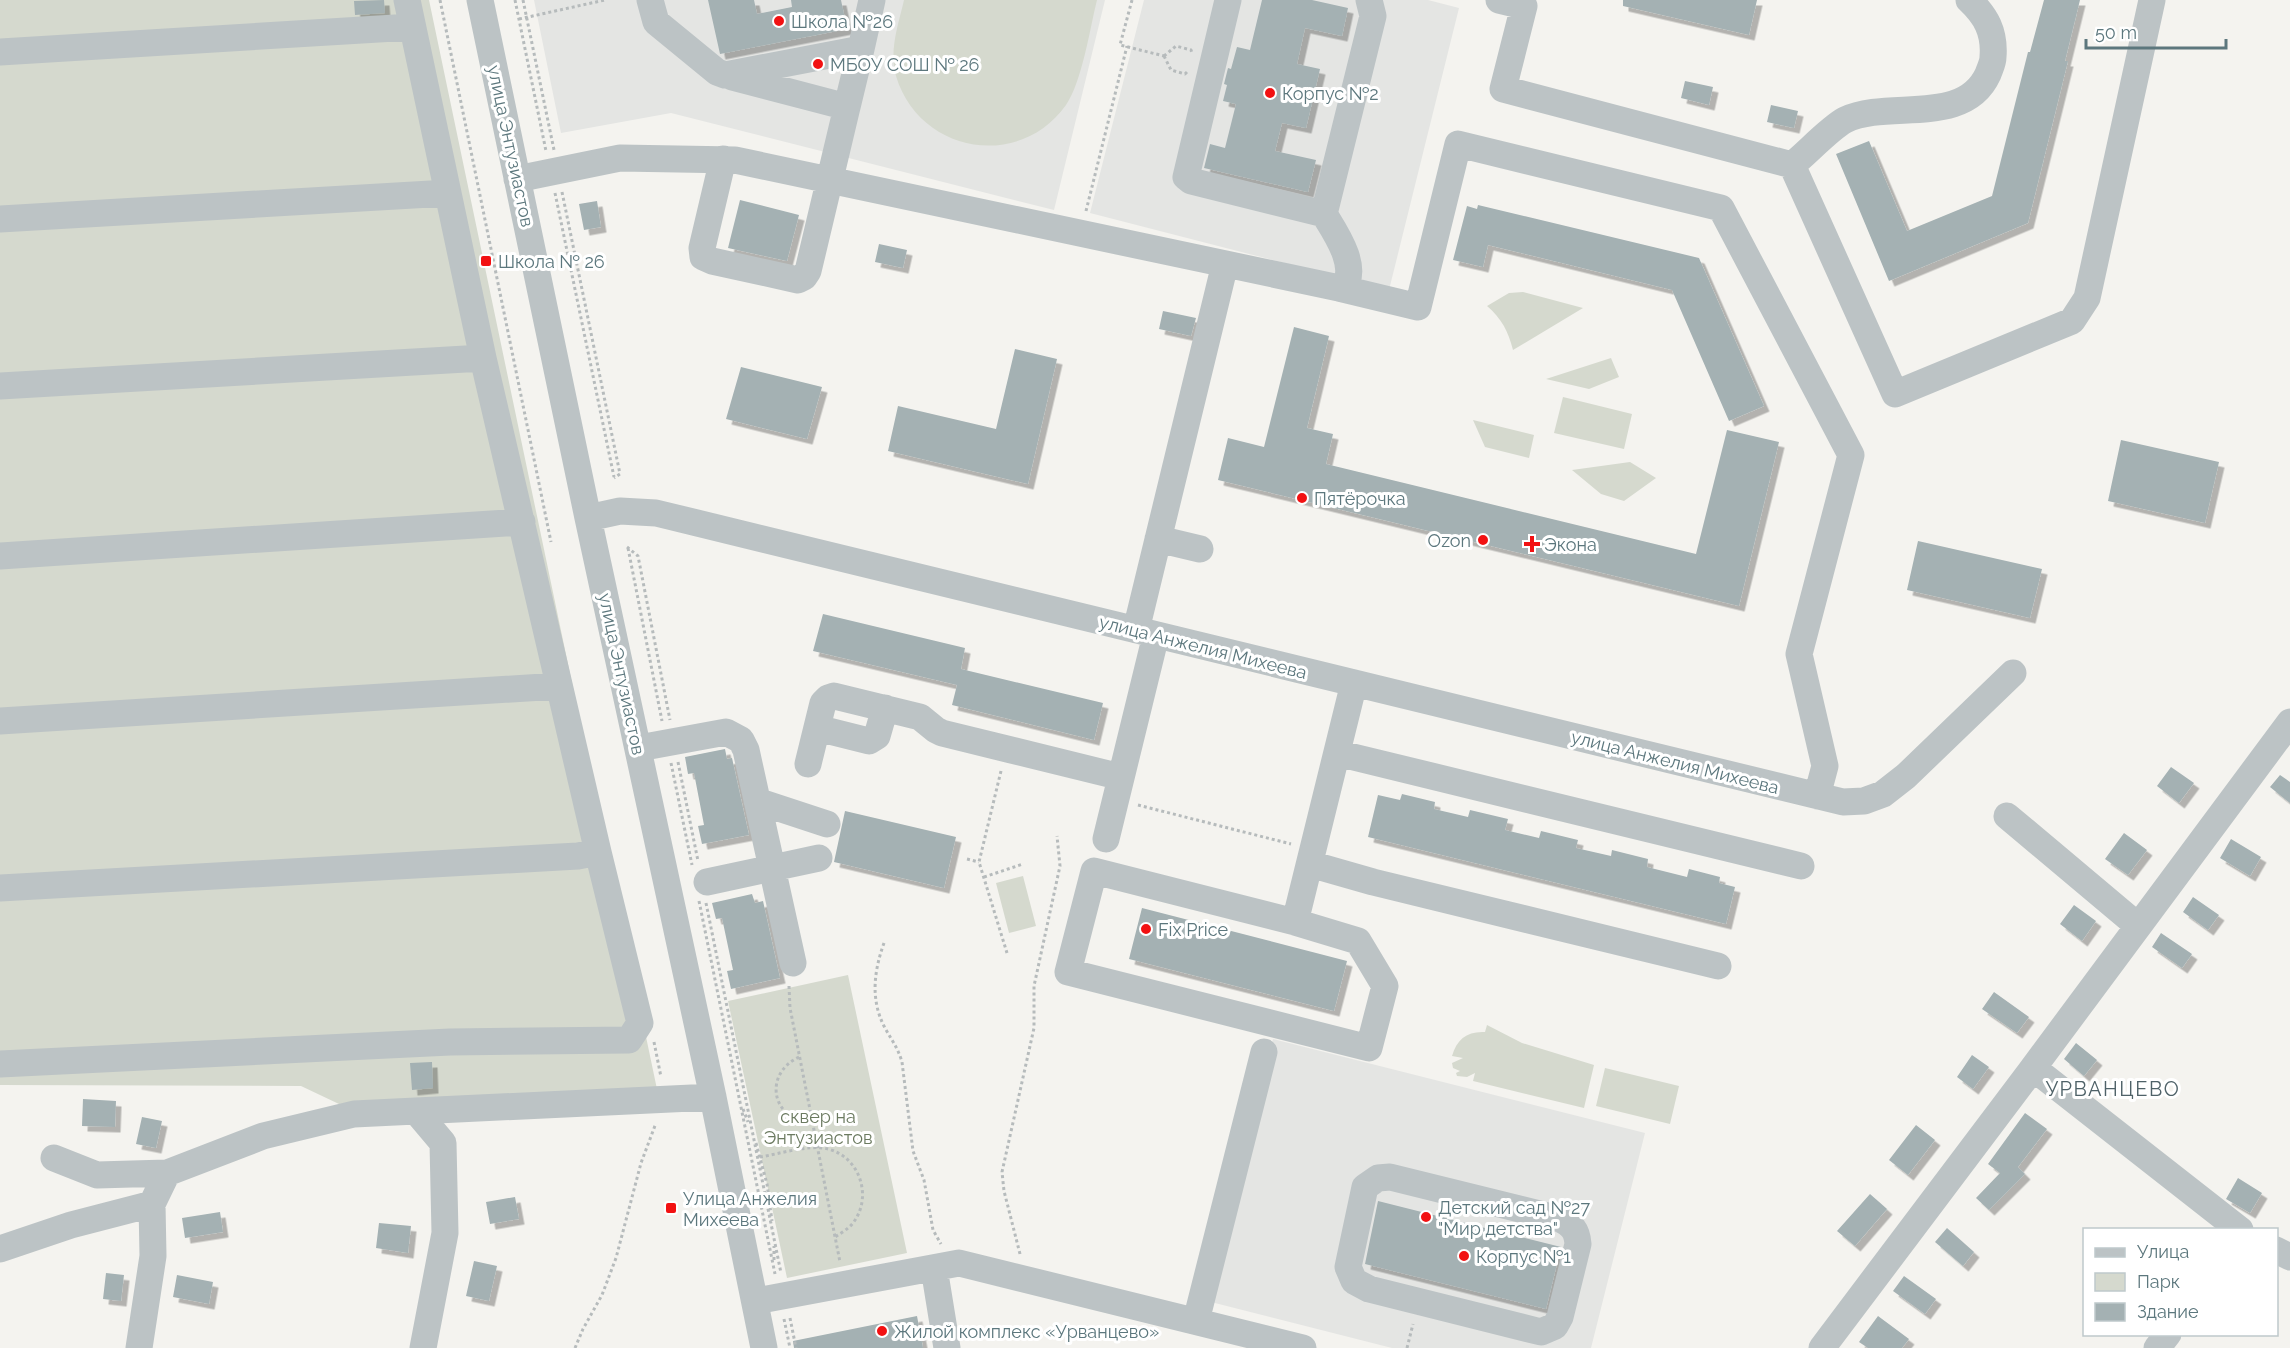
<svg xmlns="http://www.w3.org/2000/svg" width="2290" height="1348" font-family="Raleway,sans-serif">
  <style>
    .built { fill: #e4e5e3 }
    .green { fill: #d5d9ce }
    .building { fill: #a4b1b3; filter: url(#shadow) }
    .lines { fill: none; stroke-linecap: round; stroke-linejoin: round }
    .path { stroke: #b6bbbc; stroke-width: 3; stroke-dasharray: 3 3; stroke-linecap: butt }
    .minor { stroke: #bcc3c5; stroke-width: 27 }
    .poi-dot { fill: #f21112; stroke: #fff; stroke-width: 2 }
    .labels { text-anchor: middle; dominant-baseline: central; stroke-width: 6; stroke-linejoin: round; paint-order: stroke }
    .poi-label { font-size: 18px; fill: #5c777d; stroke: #fff; text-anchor: start }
    .street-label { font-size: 18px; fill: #5c777d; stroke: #fff }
    .park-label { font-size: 18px; fill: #6b7a60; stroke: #fff }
    .neighbourhood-label { font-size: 20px; letter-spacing: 1.5px; fill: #4f6268; stroke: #fff }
  </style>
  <defs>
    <filter id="shadow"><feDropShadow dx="5.5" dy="5.5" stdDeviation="0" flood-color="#0004"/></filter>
  </defs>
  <rect width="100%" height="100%" fill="#f4f3ef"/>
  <path class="built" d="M534,0H1105L1054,210L671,113L561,133Z
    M1144,0H1428L1459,8L1389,290L1090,213Z
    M1273,1039L1645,1133L1591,1348H1392L1207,1301Z"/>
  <path class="green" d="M0,0H429L658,1094L339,1104L301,1086L0,1085Z
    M904,0H1097C1090,28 1082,82 1066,105C1019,171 919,153 896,76C889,50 898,26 904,0Z
    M1523,292L1583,308L1513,350C1508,331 1502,319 1487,306L1509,293Z
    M1611,358L1619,377L1589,389L1546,379Z
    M1563,397L1632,414L1624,449L1554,433Z
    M1473,420L1534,435L1529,458L1485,447Z
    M1630,462L1656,478L1624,501L1601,494L1572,470Z
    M1023,876L1036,926L1009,933L996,883Z
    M848,975L907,1253L787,1278L728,1001Z
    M1487,1025L1522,1043L1594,1065L1584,1108L1473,1081L1475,1073L1467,1077L1457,1076L1456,1073L1460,1071L1453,1068L1452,1063L1463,1058L1452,1056C1457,1039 1467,1031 1485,1032Z
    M1605,1068L1679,1086L1670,1124L1596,1106Z"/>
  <path class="building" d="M384,0L385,13L355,15L354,1Z
    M708,0H754L757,14L792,7L791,0H841L847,29L720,54Z
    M1262,0H1312L1348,8L1342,36L1305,28L1297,64L1320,69L1306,128L1282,123L1275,151L1316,160L1308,192L1204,168L1210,144L1225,148L1236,104L1223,101L1227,85L1224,84L1228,68L1231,69L1237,47L1250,50Z
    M1623,0H1757L1749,35L1623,6Z
    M2044,0H2080L2065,61H2068L2028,223L1889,281L1836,154L1869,141L1907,231L1992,196L2028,52H2030Z
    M1685,81L1713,87L1709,105L1681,98Z
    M1771,105L1798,111L1794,128L1767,122Z
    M740,200L799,215L787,261L728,248Z
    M597,201L601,227L584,230L579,204Z
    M1478,205L1699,258L1764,406L1729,421L1672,290L1488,245L1483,267L1453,260L1467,206L1477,209Z
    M879,244L907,250L903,268L875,262Z
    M1163,311L1196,318L1191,336L1159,329Z
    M1294,327L1329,336L1307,428L1333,434L1326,464L1696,554L1727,430L1779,442L1739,606L1218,480L1228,438L1264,447Z
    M1015,349L1057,359L1028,484L888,451L898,406L996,429Z
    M741,367L822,387L807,439L726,419Z
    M2121,440L2219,462L2205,523L2108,501Z
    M1918,541L2042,569L2030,618L1907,590Z
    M823,614L965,648L961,669L1103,703L1094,740L952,705L957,685L813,651Z
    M725,749L727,759L732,758L749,835L702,844L698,826L704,825L694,773L688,774L685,757Z
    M2171,767L2194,783L2179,803L2157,786Z
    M2280,775L2290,782V803L2270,787Z
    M1402,794L1435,802L1434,809L1468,817L1470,810L1508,819L1505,830L1539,838L1541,831L1578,840L1576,848L1611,856L1612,850L1648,859L1647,867L1687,877L1689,869L1720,877L1719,883L1735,887L1726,924L1368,837L1378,795L1400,800Z
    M845,811L956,837L944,888L834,862Z
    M2124,833L2147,850L2128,875L2105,859Z
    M2231,839L2261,857L2250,876L2220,858Z
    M752,894L755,903L763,901L780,978L731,989L727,971L733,970L722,918L716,919L712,903Z
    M2193,897L2219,915L2208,930L2183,912Z
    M2074,905L2096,921L2082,941L2060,924Z
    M1142,908L1347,961L1334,1011L1129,959Z
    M2161,933L2192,954L2182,968L2152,947Z
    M1994,992L2029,1017L2017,1033L1982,1009Z
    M2076,1043L2097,1060L2084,1076L2064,1059Z
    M1972,1055L1989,1067L1973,1089L1957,1077Z
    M432,1062L433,1088L412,1090L410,1063Z
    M83,1099L116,1101L115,1127L82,1126Z
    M2025,1113L2047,1129L2018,1167L2025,1174L1989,1210L1976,1198L2000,1173L1988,1164Z
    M142,1117L162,1121L156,1148L136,1144Z
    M1916,1125L1935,1140L1908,1175L1889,1160Z
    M2238,1178L2262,1193L2250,1213L2226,1199Z
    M1870,1194L1887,1209L1855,1246L1837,1231Z
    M515,1197L519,1219L490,1224L486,1202Z
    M1378,1201L1561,1247L1546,1309L1365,1264Z
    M220,1212L223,1232L185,1238L182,1218Z
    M379,1223L411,1226L408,1253L376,1248Z
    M1947,1228L1974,1252L1963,1266L1935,1242Z
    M474,1261L497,1266L489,1301L466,1296Z
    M106,1273L124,1275L121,1301L103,1299Z
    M177,1275L213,1282L209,1304L173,1297Z
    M1904,1276L1936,1299L1925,1314L1893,1291Z
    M917,1316L923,1348H794L793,1341Z
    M1878,1316L1909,1339L1902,1348H1868L1859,1342Z"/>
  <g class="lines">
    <path class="path" d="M440,0L551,542
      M515,0L546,151
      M523,0L554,150
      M1132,0L1120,45L1164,56
      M519,19L605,0
      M1164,56L1176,46L1191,50L1192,53
      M1164,56L1171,70L1185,74L1188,71
      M562,192L620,474L614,478
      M555,193L614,477
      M1086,211L1127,46
      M627,547L638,556L670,720
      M628,548L662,721
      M678,762L698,861
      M671,763L692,865
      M1001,771L979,862L1007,953
      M1138,805L1291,844
      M967,859L979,862
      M984,877L1023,864
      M699,901L775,1274
      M706,903L781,1273
      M884,943C874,971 870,1000 885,1028C891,1039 898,1048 902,1062L913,1151L924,1180L933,1230L941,1244
      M789,986L790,1008L840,1262
      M654,1042L661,1077
      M799,1057C763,1074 771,1120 812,1123
      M743,1109L748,1122
      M756,1143L767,1184L772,1221
      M760,1157C779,1154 810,1144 828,1149C860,1157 873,1197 853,1223C848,1229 841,1233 835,1237
      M1020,1254L1004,1191L1002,1172L1034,1028V986L1060,866L1057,836
      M774,1260V1246
      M790,1318L796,1348
      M784,1319L790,1348
      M575,1348L583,1329L602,1295L616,1258L641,1163L656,1123
      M1407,1348L1413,1324"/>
    <path class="minor" d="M480,0L588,518L713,1097L764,1348
      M650,0L656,22L717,72L725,75L861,49L872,0
      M1228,0L1186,177L1191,181L1324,214
      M1499,0L1524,6L1503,89L1792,165L1895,394L2072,321L2087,298L2152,0
      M0,52L412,27
      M732,77L847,107L861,49
      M723,159L702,248L703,257L712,261L798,280L804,277L808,271L847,107
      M1792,165C1807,153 1830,128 1845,120C1889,99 1964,127 1988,74C1990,68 1993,63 1993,57C1995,32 1986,16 1969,0
      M517,179L620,158L735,160L1339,288L1418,307L1458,144L1721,208L1851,455L1799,654L1825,766L1817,796
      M0,219L448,193
      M1339,288L1342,289C1361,269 1335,232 1324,214L1373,16L1369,0
      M0,386L483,358
      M588,518L620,511L656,513L1843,802L1864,801L1883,794L1906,776L2013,673
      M1158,539L1200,549
      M0,556L522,522
      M1136,630L1225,264
      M0,721L559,686
      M817,728L869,741L877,736L885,708
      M639,748L726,732L741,740L746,750L793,963
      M1337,753L1801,866
      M808,764L823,703L828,698L834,696L920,717L936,730L942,733L1121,777
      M757,801L827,824
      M2007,816L2138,926
      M1106,839L1156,635
      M1310,864L1373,882L1718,966
      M707,882L819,858
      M0,888L578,856L598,852
      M1295,922L1358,941L1385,986L1369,1048L1068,972L1094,871L1295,922L1354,683
      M0,1064L450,1042L629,1040L640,1023L598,852L483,358L407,0
      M416,1111L713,1097
      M54,1158L97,1175L167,1173
      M1390,1177L1560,1219C1572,1225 1577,1230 1578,1244L1560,1317L1555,1326L1541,1332L1369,1289L1354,1281L1348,1267L1365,1187L1378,1178Z
      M2240,1230L2033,1068L2290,722
      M0,1249L71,1225L152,1204
      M2276,1250L2290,1257
      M934,1268L947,1348
      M756,1301L959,1263L1303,1348
      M1196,1321L1264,1052
      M139,1348L153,1256L152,1204L167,1173L263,1136L354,1114L416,1111L443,1143L445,1233L423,1348
      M1822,1348L2033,1068
      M2157,1348L2168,1334"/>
  </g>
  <g class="poi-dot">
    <circle cx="779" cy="21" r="6"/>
    <circle cx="818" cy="64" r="6"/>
    <circle cx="1270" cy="93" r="6"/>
    <rect x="480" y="255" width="12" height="12" rx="3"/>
    <circle cx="1302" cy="498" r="6"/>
    <circle cx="1483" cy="540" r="6"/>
    <path d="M1529 535h6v6h6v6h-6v6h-6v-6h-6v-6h6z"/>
    <circle cx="1146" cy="929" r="6"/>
    <rect x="665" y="1202" width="12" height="12" rx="3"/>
    <circle cx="1426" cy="1217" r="6"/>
    <circle cx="1464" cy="1256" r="6"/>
    <circle cx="882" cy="1331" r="6"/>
  </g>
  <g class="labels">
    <g class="poi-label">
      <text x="791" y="21">Школа №26</text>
      <text x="830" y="64">МБОУ СОШ № 26</text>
      <text x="1282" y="93">Корпус №2</text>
      <text x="498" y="261">Школа № 26</text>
      <text x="1314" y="498">Пятёрочка</text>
      <text x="1471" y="540" text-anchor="end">Ozon</text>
      <text x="1544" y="544">Экона</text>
      <text x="1158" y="929">Fix Price</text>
      <text x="683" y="1198">Улица Анжелия<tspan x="683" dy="21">Михеева</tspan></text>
      <text x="1438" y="1207">Детский сад №27<tspan x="1438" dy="21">"Мир детства"</tspan></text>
      <text x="1476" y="1256">Корпус №1</text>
      <text x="894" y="1331">Жилой комплекс «Урванцево»</text>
    </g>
    <g class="street-label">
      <text transform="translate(511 146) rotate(78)">улица Энтузиастов</text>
      <text transform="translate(1203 647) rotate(14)">улица Анжелия Михеева</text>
      <text transform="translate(622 674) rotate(78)">улица Энтузиастов</text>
      <text transform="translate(1675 762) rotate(14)">улица Анжелия Михеева</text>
    </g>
    <g class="park-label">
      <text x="818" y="1116">сквер на<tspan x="818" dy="21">Энтузиастов</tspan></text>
    </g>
    <g class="neighbourhood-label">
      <text x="2113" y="1089">УРВАНЦЕВО</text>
    </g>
  </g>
  <rect x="2083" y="1228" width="195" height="108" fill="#ffffff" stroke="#bec9cb" stroke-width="1.5"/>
  <rect x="2095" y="1248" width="30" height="9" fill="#bcc3c5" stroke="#bec9cb" stroke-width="1.5"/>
  <text x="2137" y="1258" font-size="18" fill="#5c777d">Улица</text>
  <rect x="2095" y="1273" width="30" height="18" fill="#d5d9ce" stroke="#bec9cb" stroke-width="1.5"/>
  <text x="2137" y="1288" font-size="18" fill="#5c777d">Парк</text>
  <rect x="2095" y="1303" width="30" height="18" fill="#a4b1b3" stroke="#bec9cb" stroke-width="1.5"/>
  <text x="2137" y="1318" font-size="18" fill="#5c777d">Здание</text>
  <path d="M2086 39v9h140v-9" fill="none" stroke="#5c777d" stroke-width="3"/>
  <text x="2095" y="39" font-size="18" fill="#5c777d" stroke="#ffffff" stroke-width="4.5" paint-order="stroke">50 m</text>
</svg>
